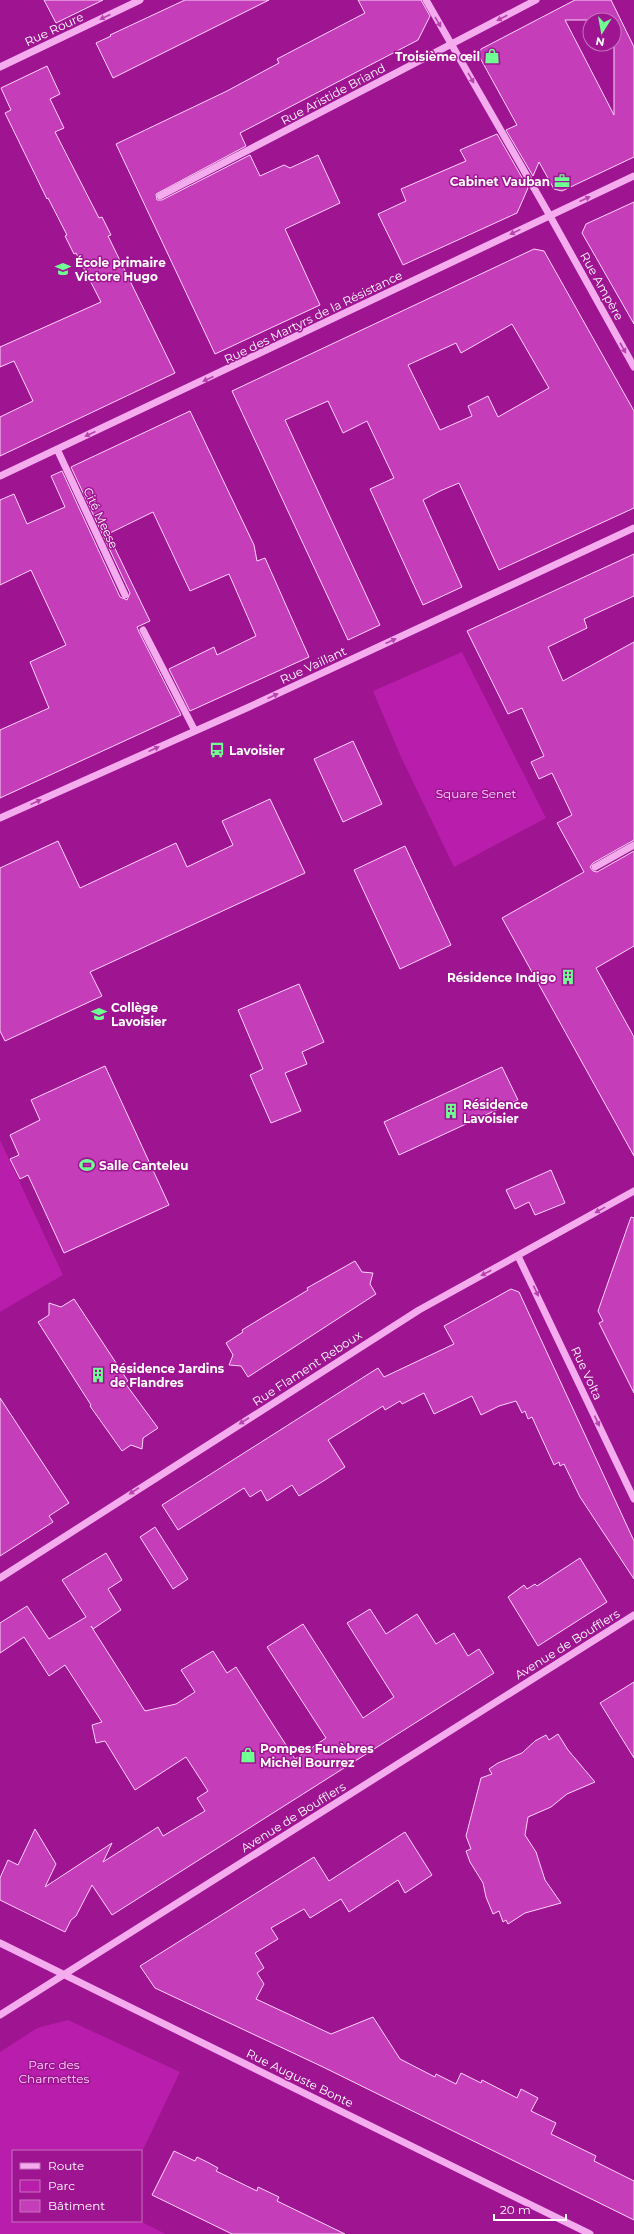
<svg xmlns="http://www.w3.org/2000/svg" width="634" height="2234" font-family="Montserrat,sans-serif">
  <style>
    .green { fill: #b81dab }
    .building { fill: #c53db9; stroke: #fdd5fa; fill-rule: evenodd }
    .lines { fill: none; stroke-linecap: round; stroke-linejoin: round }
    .minor { stroke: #f4acee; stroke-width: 7 }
    .oneway { fill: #b842ad }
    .labels { text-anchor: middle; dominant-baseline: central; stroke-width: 3; stroke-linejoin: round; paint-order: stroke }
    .street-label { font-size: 12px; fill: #fff; stroke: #9e1491 }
    .poi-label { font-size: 12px; font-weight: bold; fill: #fff; stroke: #9e1491; text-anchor: start }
    .park-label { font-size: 12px; fill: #fdd5fa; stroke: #9e1491 }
  </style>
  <rect width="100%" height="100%" fill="#9e1491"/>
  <path class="green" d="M462,652L546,818L454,867L401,757L373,691Z
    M0,1140L63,1275L0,1312Z
    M68,2020L180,2072L141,2154V2151H13V2221H140L166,2234H0V2052L37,2028Z"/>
  <path class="building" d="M44,0H103L56,23Z
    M185,0H269L113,78L96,43L111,36L110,35Z
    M358,0H421L430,16L418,40L240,133L246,146L156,194L157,200H162L250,155L260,176L284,165L290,168L318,155L340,203L285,229L320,305L215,354L116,144L227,91L279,63L277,59L365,13Z
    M575,0H611L634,47V157L562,191L554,189L539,162L533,176L506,130L517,125L479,56L481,49ZM565,20H614V115Z
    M47,66L60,94L50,99L64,128L55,132L99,218L102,217L111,235L108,236L175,373L0,456V417L33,401L14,361L0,367V347L101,302L76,253L74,254L65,236L67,235L48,198L47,199L5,113L11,110L1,88Z
    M497,134L528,188L517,213L403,265L378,214L406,201L401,189L466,161L460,150Z
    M634,202V324L582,233L586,224Z
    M534,249L544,251L634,411V508L499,570L459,483L440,491L423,500L462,587L423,605L370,489L394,478L367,421L343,433L328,401L285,420L380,625L348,640L232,391ZM512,324L549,388L498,417L488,396L468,406L472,416L440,430L408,365L456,343L461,353Z
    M190,411L254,545L257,561L265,558L309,657L190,711L169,669L214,647L217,655L256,636L229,574L190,591L153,512L108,534L150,621L137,627L139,632L181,715L0,798V730L49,708L30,662L66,645L31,570L0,585V500L14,494L27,524L65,507L51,476L62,471L120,597L127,600L130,593L71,467Z
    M634,554V596L584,619L587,628L548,647L563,681L634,642V840L593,863L590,867L593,871L597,872L634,851V946L596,968L634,1037V1156L502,918L584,872L557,823L572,815L564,798L552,773L539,779L531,762L544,756L522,708L508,714L467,631Z
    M353,741L382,804L343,822L314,759Z
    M270,799L305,873L90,972L102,996L5,1041L0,1031V868L58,841L80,888L176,843L187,867L233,845L222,821Z
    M405,846L451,945L400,969L354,870Z
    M299,984L324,1042L302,1052L307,1064L285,1073L301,1111L271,1123L250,1075L263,1069L238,1010Z
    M105,1066L169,1205L64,1253L28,1175L20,1179L10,1159L19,1155L10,1135L40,1120L31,1100Z
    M502,1067L518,1100L399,1155L384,1122Z
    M551,1170L565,1203L535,1215L529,1202L515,1209L506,1190Z
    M631,1217L634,1218V1393L599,1323L603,1321L598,1311Z
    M355,1261L362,1272L373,1273L370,1284L376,1294L248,1377L241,1366L229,1365L233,1355L226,1343L243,1332L242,1330L308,1290L307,1288Z
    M511,1289L519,1292L634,1541V1579L580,1497L564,1464L560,1466L559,1462L554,1465L532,1417L528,1419L525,1411L522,1413L516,1401L499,1406L481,1415L472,1396L434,1414L424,1393L402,1404L400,1401L385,1410L383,1406L328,1440L345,1467L325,1480L299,1496L292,1485L267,1501L261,1490L250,1497L244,1488L178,1530L162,1505L378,1368L384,1377L454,1344L444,1326Z
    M74,1299L128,1381L125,1383L158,1428L143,1438L142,1449L131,1445L122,1451L90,1406L91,1405L38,1322L49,1315V1303L61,1307Z
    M0,1398L69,1503L49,1516L53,1522L0,1556Z
    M155,1527L188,1579L173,1589L140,1537Z
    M106,1553L122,1580L108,1589L121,1610L93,1629L91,1626L145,1711L176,1704L195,1692L181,1670L213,1651L227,1673L236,1667L295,1759L326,1738L267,1647L303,1624L363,1718L394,1697L347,1623L370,1609L386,1634L417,1614L436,1644L454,1633L468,1656L479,1649L494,1673L112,1915L92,1885L76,1916L71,1920L65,1932L0,1900V1878L8,1860L18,1865L35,1829L56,1864L45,1887L112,1843L103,1862L158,1827L163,1836L205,1811L197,1798L208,1791L186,1757L135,1790L105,1741L96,1743L92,1725L102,1722L65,1665L49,1676L24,1637L0,1653V1623L27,1606L49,1639L86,1617L62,1580Z
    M580,1558L607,1602L538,1646L508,1597L524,1585L527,1589L535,1584L537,1586Z
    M634,1682V1758L600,1703Z
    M558,1734L568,1750L595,1782L567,1794L551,1807L528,1817L525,1835L536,1852L545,1880L561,1903L525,1913L508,1924L506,1920L503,1922L499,1911L493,1914L486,1897L483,1883L470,1862L466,1851L471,1849L466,1836L481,1778L492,1774L489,1769L498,1763L522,1753L535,1741L546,1735L549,1740Z
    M405,1832L432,1875L405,1893L398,1880L349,1912L341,1899L310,1918L304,1909L271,1928L278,1939L255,1953L264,1968L257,1973L264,1984L256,1999L331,2034L373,2017L400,2059L435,2077L436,2074L456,2084L461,2073L481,2083L482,2080L517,2098L521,2089L538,2098L531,2111L556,2123L551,2134L596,2156L594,2161L634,2181V2220L323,2067L155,1988L140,1966L314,1857L329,1881Z
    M174,2151L195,2161L197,2157L209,2163L218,2168L216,2171L257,2191L258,2187L279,2197L277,2201L345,2234H232L152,2195Z"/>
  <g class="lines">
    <path class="minor" d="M426,0L550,216L634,367
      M0,67L140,0
      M160,196L536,0
      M57,449L125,595
      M0,476L634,176
      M143,630L195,731
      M0,818L249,707L634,528
      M595,867L634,845
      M518,1256L634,1499
      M0,1578L419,1310L634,1191
      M0,1943L590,2234
      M0,2015L634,1615"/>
  </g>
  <defs><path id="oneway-solid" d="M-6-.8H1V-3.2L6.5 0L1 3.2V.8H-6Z"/></defs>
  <g class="oneway">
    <use href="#oneway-solid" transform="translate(105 17) rotate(155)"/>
    <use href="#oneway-solid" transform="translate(502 18) rotate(152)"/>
    <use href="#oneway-solid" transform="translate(438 22) rotate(60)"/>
    <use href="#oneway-solid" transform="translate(471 78) rotate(60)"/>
    <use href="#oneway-solid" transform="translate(585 199) rotate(-25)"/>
    <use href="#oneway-solid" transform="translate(515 232) rotate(154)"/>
    <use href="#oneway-solid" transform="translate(623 348) rotate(61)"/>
    <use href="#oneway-solid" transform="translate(208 379) rotate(155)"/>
    <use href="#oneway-solid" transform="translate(90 434) rotate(155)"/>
    <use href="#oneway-solid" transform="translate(391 641) rotate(-25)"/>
    <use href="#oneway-solid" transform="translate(273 696) rotate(-25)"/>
    <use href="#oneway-solid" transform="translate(154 749) rotate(-25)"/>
    <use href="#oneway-solid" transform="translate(36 802) rotate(-24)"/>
    <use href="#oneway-solid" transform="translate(600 1210) rotate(151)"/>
    <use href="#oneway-solid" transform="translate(486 1273) rotate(152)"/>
    <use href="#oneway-solid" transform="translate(536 1291) rotate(65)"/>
    <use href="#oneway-solid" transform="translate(244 1421) rotate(147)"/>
    <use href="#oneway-solid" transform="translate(597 1421) rotate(65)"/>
    <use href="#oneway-solid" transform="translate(134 1491) rotate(147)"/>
  </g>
  <defs>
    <symbol id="shop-bare" viewBox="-9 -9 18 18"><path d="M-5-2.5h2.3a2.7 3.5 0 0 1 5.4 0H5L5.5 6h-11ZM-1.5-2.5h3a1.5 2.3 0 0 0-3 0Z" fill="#6fff92" stroke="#9e1491" stroke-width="2.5" paint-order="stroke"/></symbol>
    <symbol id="office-bare" viewBox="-9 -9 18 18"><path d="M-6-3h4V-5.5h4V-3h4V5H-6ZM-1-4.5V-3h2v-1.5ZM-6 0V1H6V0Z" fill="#6fff92" stroke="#9e1491" stroke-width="2.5" paint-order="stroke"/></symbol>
    <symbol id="school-bare" viewBox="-9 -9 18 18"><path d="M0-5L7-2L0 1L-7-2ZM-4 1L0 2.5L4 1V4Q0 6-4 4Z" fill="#6fff92" stroke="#9e1491" stroke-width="2.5" paint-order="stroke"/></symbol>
    <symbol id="bus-bare" viewBox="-9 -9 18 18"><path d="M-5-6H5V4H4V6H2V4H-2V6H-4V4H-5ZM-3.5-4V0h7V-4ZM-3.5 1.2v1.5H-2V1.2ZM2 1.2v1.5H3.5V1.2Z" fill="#6fff92" stroke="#9e1491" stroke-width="2.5" paint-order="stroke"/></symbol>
    <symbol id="building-bare" viewBox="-9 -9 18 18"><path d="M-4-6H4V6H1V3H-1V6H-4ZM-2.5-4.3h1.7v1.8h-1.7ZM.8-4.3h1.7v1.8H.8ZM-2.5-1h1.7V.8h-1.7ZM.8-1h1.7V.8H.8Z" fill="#6fff92" stroke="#9e1491" stroke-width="2.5" paint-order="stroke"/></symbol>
    <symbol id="stadium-bare" viewBox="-9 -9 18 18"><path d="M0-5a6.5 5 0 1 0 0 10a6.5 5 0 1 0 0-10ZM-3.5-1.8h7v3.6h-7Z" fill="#6fff92" stroke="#9e1491" stroke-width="2.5" paint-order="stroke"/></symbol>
  </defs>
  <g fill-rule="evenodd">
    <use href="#shop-bare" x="481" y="45" width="22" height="22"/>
    <use href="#office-bare" x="551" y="170" width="22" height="22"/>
    <use href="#school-bare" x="52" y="258" width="22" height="22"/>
    <use href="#bus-bare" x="206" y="739" width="22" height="22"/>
    <use href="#building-bare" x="557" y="966" width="22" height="22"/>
    <use href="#school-bare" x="88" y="1003" width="22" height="22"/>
    <use href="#building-bare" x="440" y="1100" width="22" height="22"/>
    <use href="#stadium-bare" x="76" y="1154" width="22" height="22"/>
    <use href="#building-bare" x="87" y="1364" width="22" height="22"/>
    <use href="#shop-bare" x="237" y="1744" width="22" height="22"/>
  </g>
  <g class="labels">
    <g class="street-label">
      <text transform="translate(54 29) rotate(-25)">Rue Roure</text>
      <text transform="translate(333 94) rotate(-28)">Rue Aristide Briand</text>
      <text transform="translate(602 286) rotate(61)">Rue Ampère</text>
      <text transform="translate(313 317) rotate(-26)">Rue des Martyrs de la Résistance</text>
      <text transform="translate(101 518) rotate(65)">Cité Meese</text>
      <text transform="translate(313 665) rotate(-25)">Rue Vaillant</text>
      <text transform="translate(307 1368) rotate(-33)">Rue Flament Reboux</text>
      <text transform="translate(587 1373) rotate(65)">Rue Volta</text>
      <text transform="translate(567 1644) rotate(-32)">Avenue de Boufflers</text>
      <text transform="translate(293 1817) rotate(-32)">Avenue de Boufflers</text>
      <text transform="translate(300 2078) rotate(26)">Rue Auguste Bonte</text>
    </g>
    <g class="poi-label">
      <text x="480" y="56" text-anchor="end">Troisième œil</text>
      <text x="550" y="181" text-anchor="end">Cabinet Vauban</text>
      <text x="75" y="262">École primaire<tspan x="75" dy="14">Victore Hugo</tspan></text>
      <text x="229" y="750">Lavoisier</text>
      <text x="556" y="977" text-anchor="end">Résidence Indigo</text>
      <text x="111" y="1007">Collège<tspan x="111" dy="14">Lavoisier</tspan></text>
      <text x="463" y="1104">Résidence<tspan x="463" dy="14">Lavoisier</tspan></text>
      <text x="99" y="1165">Salle Canteleu</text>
      <text x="110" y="1368">Résidence Jardins<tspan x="110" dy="14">de Flandres</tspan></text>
      <text x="260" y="1748">Pompes Funèbres<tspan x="260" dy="14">Michel Bourrez</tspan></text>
    </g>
    <g class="park-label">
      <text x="476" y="793">Square Senet</text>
      <text x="54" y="2064">Parc des<tspan x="54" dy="14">Charmettes</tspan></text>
    </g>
  </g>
  <rect x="12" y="2150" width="130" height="72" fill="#9e1491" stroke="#c572bd"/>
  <rect x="20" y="2163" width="20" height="6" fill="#f4acee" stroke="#c572bd"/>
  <text x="48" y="2170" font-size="12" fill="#ffffff">Route</text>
  <rect x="20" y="2180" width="20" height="12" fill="#b81dab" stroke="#c572bd"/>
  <text x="48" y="2190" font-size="12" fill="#ffffff">Parc</text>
  <rect x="20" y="2200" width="20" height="12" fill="#c53db9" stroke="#c572bd"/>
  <text x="48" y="2210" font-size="12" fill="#ffffff">Bâtiment</text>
  <g transform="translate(602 32) rotate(191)"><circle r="19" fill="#9e1491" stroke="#c572bd"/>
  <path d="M0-3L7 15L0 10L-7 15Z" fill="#6fff92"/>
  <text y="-6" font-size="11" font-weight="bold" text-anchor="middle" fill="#ffffff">N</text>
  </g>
  <path d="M494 2214v6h72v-6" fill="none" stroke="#ffffff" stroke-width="2"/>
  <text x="500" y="2214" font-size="12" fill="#ffffff" stroke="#9e1491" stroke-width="3" paint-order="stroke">20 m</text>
</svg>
